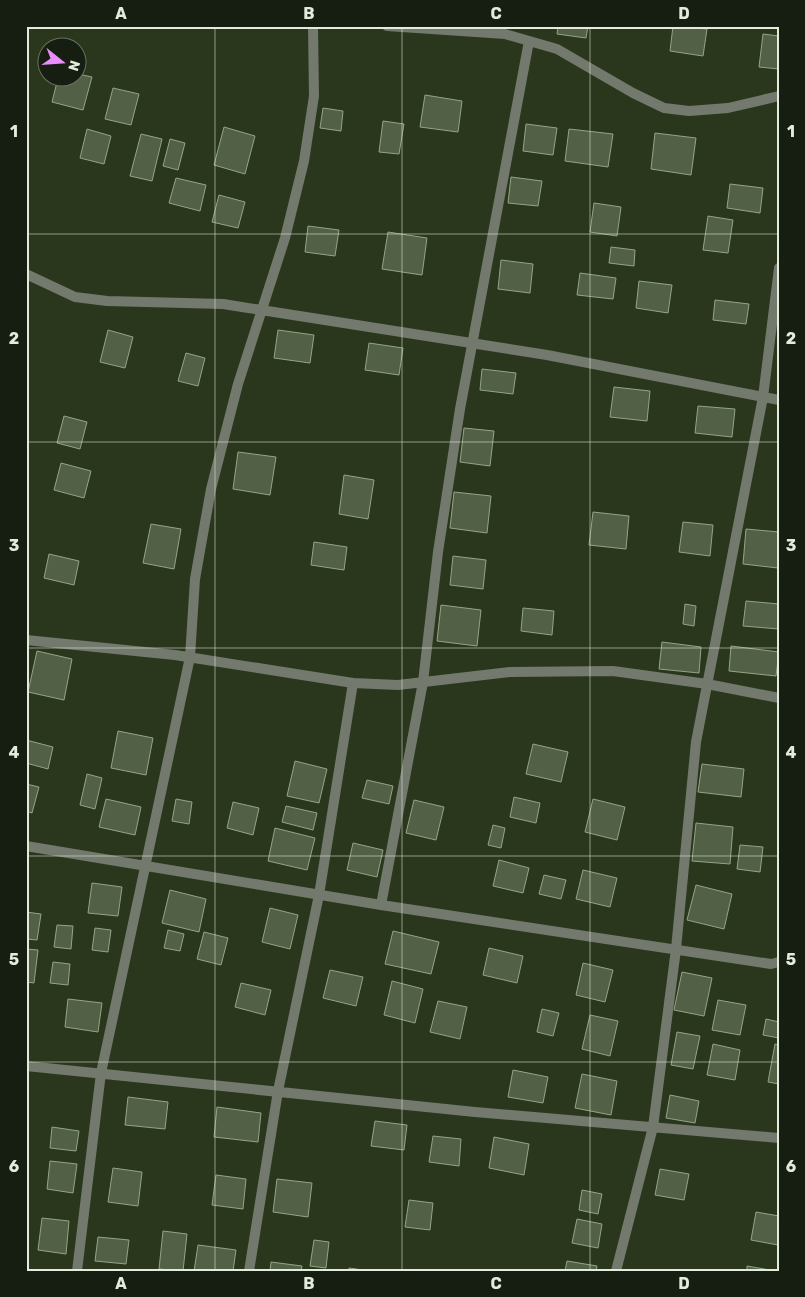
<svg xmlns="http://www.w3.org/2000/svg" width="805" height="1297" font-family="Rubik,sans-serif">
  <style>
    .building { fill: #526145; stroke: #94a586 }
    .lines { fill: none; stroke-linecap: round; stroke-linejoin: round }
    .minor { stroke: #737a6d; stroke-width: 10 }
    .grid { fill: none; stroke: #e3ecdc; stroke-width: 1; stroke-opacity: 0.55 }
    .neatline { fill: none; stroke: #e3ecdc; stroke-width: 2 }
    .grid-label { font-size: 16px; text-anchor: middle; font-weight: bold; fill: #e3ecdc }
  </style>
  <rect width="100%" height="100%" fill="#2a371d"/>
  <path class="building" d="M558,26H588L586,38L557,34Z
    M673,26L707,29L703,56L670,51Z
    M763,34L779,36V69L759,67Z
    M78,74L92,77L83,110L52,102L58,78H78Z
    M113,88L139,94L131,125L105,119Z
    M425,95L462,101L458,132L420,127Z
    M323,108L343,111L341,131L320,128Z
    M383,121L404,124L399,154L379,152Z
    M526,124L557,128L553,155L523,151Z
    M224,127L255,136L245,174L214,165Z
    M87,129L111,136L104,164L80,158Z
    M569,129L613,134L608,167L565,161Z
    M655,133L696,138L691,175L651,169Z
    M141,134L162,139L152,181L130,176Z
    M170,139L185,143L178,170L163,166Z
    M511,177L542,181L538,206L508,203Z
    M176,178L206,185L200,211L169,203Z
    M730,184L763,188L760,213L727,208Z
    M219,195L245,202L238,228L212,222Z
    M594,203L621,207L617,236L590,232Z
    M708,216L733,220L728,253L703,250Z
    M308,226L339,230L335,256L305,252Z
    M388,232L427,238L422,275L382,269Z
    M611,247L635,250L634,266L609,263Z
    M501,260L533,264L530,293L498,289Z
    M580,273L616,278L613,299L577,295Z
    M639,281L672,285L668,313L636,308Z
    M715,300L749,304L746,324L713,320Z
    M108,330L133,337L125,368L100,362Z
    M278,330L314,335L310,363L274,358Z
    M369,343L403,348L399,375L365,370Z
    M186,353L205,358L198,386L178,381Z
    M482,369L516,373L513,394L480,390Z
    M614,387L650,391L647,421L610,417Z
    M698,406L735,409L732,437L695,433Z
    M64,416L87,422L80,449L57,443Z
    M464,428L494,431L490,466L460,462Z
    M238,452L276,457L270,495L233,489Z
    M61,463L91,471L84,498L54,490Z
    M344,475L374,480L368,519L339,514Z
    M454,492L491,496L487,533L450,528Z
    M593,512L629,516L626,549L589,545Z
    M683,522L713,525L710,556L679,552Z
    M151,524L181,529L174,569L143,563Z
    M746,529L779,532L778,568L743,564Z
    M314,542L347,547L344,570L311,565Z
    M49,554L79,561L74,585L44,578Z
    M453,556L486,560L483,589L450,585Z
    M746,601L779,604V629L743,626Z
    M685,604L696,606L694,626L683,624Z
    M441,605L481,610L477,646L437,641Z
    M523,608L554,611L552,635L521,631Z
    M662,642L701,647L699,673L659,669Z
    M731,646L779,652L776,676L729,671Z
    M37,651L72,659L64,700L28,692Z
    M118,731L153,738L146,775L111,768Z
    M26,740L53,747L48,769L26,763Z
    M533,744L568,752L561,782L526,774Z
    M295,761L327,769L319,803L287,796Z
    M702,764L744,769L741,797L698,792Z
    M87,774L102,778L95,809L80,805Z
    M367,780L393,786L389,804L362,798Z
    M26,784L39,787L32,813L26,811Z
    M514,797L540,803L536,823L510,817Z
    M106,799L141,807L135,835L99,827Z
    M176,799L192,802L189,824L172,821Z
    M593,799L625,807L617,840L585,832Z
    M414,800L444,807L436,840L406,833Z
    M233,802L259,808L253,835L227,828Z
    M286,806L317,813L313,830L282,822Z
    M696,823L733,827L730,864L692,861Z
    M493,825L505,828L501,848L488,845Z
    M275,828L315,838L307,870L268,861Z
    M353,843L383,850L377,877L347,870Z
    M740,845L763,847L760,872L737,869Z
    M499,860L529,868L523,893L493,886Z
    M583,870L617,878L610,907L576,899Z
    M544,875L566,880L561,899L539,894Z
    M92,883L122,887L118,916L88,913Z
    M696,885L732,894L724,929L687,920Z
    M170,890L206,899L199,932L162,923Z
    M270,908L298,915L290,949L262,942Z
    M26,912L41,914L37,940L26,939Z
    M57,925L73,926L71,949L54,947Z
    M95,928L111,930L108,952L92,950Z
    M168,930L184,934L180,951L164,948Z
    M393,931L439,942L431,974L385,964Z
    M204,932L228,938L221,965L197,959Z
    M489,948L523,956L517,983L483,975Z
    M26,949L38,950L34,983L26,982Z
    M53,962L70,964L68,985L50,983Z
    M583,963L613,970L605,1002L576,995Z
    M330,970L363,977L356,1006L323,998Z
    M682,972L712,978L704,1016L674,1010Z
    M392,981L423,989L415,1023L384,1015Z
    M241,983L271,990L265,1015L235,1007Z
    M68,999L102,1003L98,1032L65,1027Z
    M718,1000L746,1005L740,1035L712,1030Z
    M438,1001L467,1007L460,1039L430,1032Z
    M542,1009L559,1013L553,1036L537,1032Z
    M590,1015L618,1021L610,1056L582,1049Z
    M766,1019L779,1022V1038L763,1035Z
    M677,1032L700,1036L693,1069L671,1065Z
    M713,1044L740,1050L735,1080L707,1075Z
    M775,1044L779,1045V1084L768,1082Z
    M513,1070L548,1077L543,1103L508,1097Z
    M582,1074L617,1081L611,1115L575,1108Z
    M670,1095L699,1101L695,1123L666,1118Z
    M128,1097L168,1102L165,1129L125,1125Z
    M217,1107L261,1113L258,1142L214,1137Z
    M375,1121L407,1125L404,1150L371,1146Z
    M52,1127L79,1131L76,1151L50,1148Z
    M433,1136L461,1139L459,1166L429,1162Z
    M494,1137L529,1144L524,1175L489,1168Z
    M50,1161L77,1164L73,1193L47,1189Z
    M113,1168L142,1172L138,1206L108,1202Z
    M660,1169L689,1174L684,1200L655,1195Z
    M216,1175L246,1179L243,1209L212,1205Z
    M277,1179L312,1183L308,1217L273,1212Z
    M582,1190L602,1194L598,1214L579,1210Z
    M409,1200L433,1203L430,1230L405,1227Z
    M756,1212L779,1216L778,1245L751,1240Z
    M42,1218L69,1221L66,1254L38,1250Z
    M577,1219L602,1224L598,1248L572,1243Z
    M163,1231L187,1234L183,1271L159,1269Z
    M98,1237L129,1240L126,1264L95,1261Z
    M314,1240L329,1242L326,1268L310,1266Z
    M198,1245L236,1250L233,1271H194Z
    M567,1261L597,1266L596,1271H565Z
    M271,1262L302,1266L301,1271H270Z
    M747,1266L770,1270L747,1271Z
    M349,1268L370,1271H348Z"/>
  <g class="lines">
    <path class="minor" d="M387,26L505,34L557,49L633,93L664,108L689,111L728,108L779,96
      M26,274L75,297L107,301L223,304L547,355L779,400
      M26,640L175,655L353,683L398,685L510,672L613,671L707,684L779,698
      M26,846L381,905L771,964L779,962
      M381,905L423,682L438,552L460,409L529,41
      M26,1066L475,1112L779,1138
      M77,1271L101,1073L190,657L195,579L211,489L238,384L285,238L304,161L314,96L313,26
      M249,1271L278,1091L319,895L353,683
      M616,1271L653,1127L676,949L696,742L763,397L779,268"/>
  </g>
  <path class="grid" d="M215,26V1271M402,26V1271M590,26V1271M26,234H779M26,442H779M26,648H779M26,856H779M26,1062H779"/>
  <rect width="805" height="1297" fill="none" stroke="#161d11" stroke-width="55"/>
  <g transform="translate(62 62) rotate(107)"><circle r="24" fill="#161d11" stroke="#687062"/>
  <path d="M0-4L9 19L0 12L-9 19Z" fill="#eb8dfc"/>
  <text y="-8" font-size="14" font-weight="bold" text-anchor="middle" fill="#e3ecdc">N</text>
  </g>
  <rect x="28" y="28" width="750" height="1242" class="neatline"/>
  <g class="grid-label">
    <text x="121" y="19">A</text>
    <text x="309" y="19">B</text>
    <text x="496" y="19">C</text>
    <text x="684" y="19">D</text>
    <text x="14" y="137">1</text>
    <text x="791" y="137">1</text>
    <text x="14" y="344">2</text>
    <text x="791" y="344">2</text>
    <text x="14" y="551">3</text>
    <text x="791" y="551">3</text>
    <text x="14" y="758">4</text>
    <text x="791" y="758">4</text>
    <text x="14" y="965">5</text>
    <text x="791" y="965">5</text>
    <text x="14" y="1172">6</text>
    <text x="791" y="1172">6</text>
    <text x="121" y="1289">A</text>
    <text x="309" y="1289">B</text>
    <text x="496" y="1289">C</text>
    <text x="684" y="1289">D</text>
  </g>
</svg>
